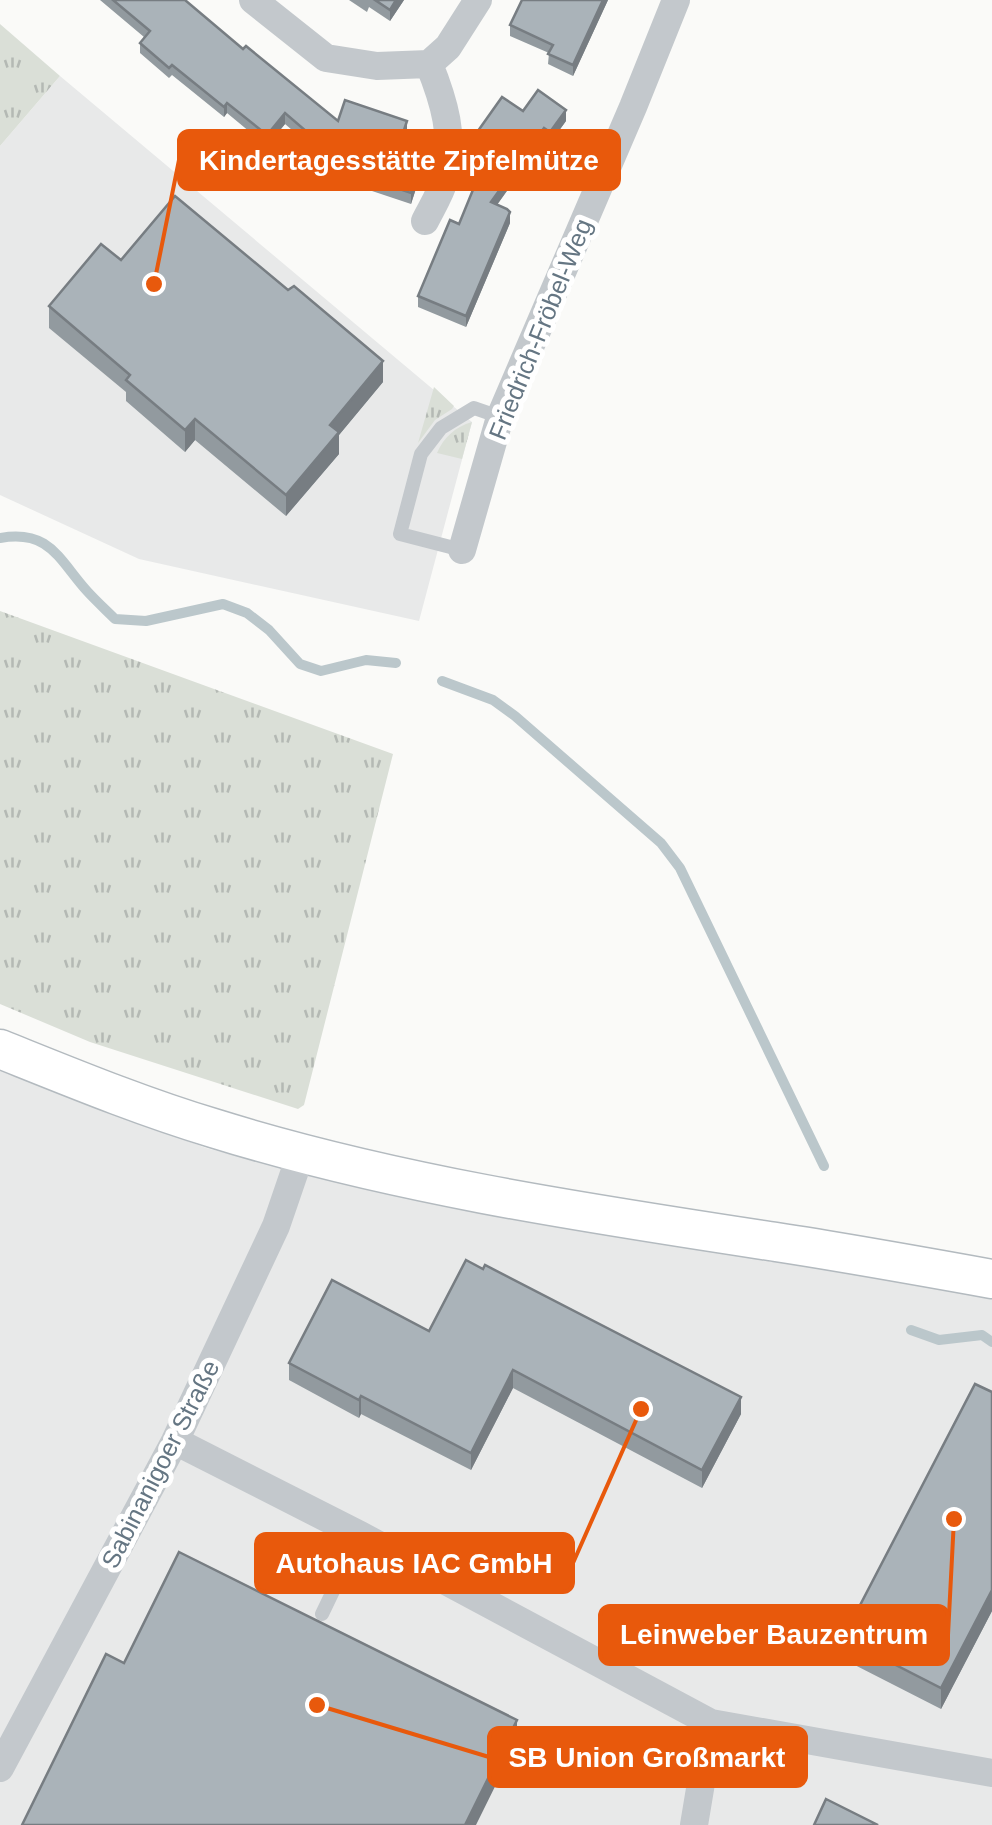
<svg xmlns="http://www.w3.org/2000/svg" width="992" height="1825" font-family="Arial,sans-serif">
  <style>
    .built { fill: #e8e9e9 }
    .grass { fill: url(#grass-tufts) }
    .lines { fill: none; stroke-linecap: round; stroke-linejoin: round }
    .stream { stroke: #bbc7cb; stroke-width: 10 }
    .secondary-casing { stroke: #b3babf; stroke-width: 41 }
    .lane { stroke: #c3c8cc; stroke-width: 14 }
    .street { stroke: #c3c8cc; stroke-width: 28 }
    .secondary { stroke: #fff; stroke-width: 38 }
    .wall { fill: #929a9f }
    .shaded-wall { fill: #777d82 }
    .building { fill: #aab3b9; stroke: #777d82; stroke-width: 2.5 }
    .labels { text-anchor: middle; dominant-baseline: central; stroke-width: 10; stroke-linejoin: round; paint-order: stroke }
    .street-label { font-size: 25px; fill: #657683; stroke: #fff }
    .leader { fill: none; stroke: #e8590c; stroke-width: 4 }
    .callout-dot { fill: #e8590c; stroke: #fff; stroke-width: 4 }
    .callout { fill: #e8590c; stroke: #e8590c; stroke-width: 4 }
    .callout-label { font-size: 28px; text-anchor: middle; font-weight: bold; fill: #fff }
  </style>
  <defs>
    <pattern id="grass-tufts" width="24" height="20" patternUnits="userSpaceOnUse" patternTransform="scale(2.5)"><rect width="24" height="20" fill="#dadfd7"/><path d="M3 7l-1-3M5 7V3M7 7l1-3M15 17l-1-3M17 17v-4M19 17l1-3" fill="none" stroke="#b4b9b4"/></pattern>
  </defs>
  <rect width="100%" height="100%" fill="#fafaf8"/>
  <path class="built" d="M60,76L472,422L419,621L139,559L0,495V146Z
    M0,1069L206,1148L350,1185L499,1217L992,1293V1825H0Z"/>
  <path class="grass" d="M0,24L60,76L0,146Z
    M434,387L454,406L452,409L435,420L418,443Z
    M472,422L462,459L437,453C444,437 455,427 472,422Z
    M0,611L393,754L304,1105L298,1109L90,1042L0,1004Z"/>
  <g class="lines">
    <path class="stream" d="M0,538C50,529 59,560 87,591C96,601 106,610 115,619L146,621L223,604L247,613L269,630L300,664L321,671L366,660L396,663
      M442,681L493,700L515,716L661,843L680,868L824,1166
      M911,1330L939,1340L982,1335L992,1342"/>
    <defs>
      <path id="secondary" d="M0,1049C70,1077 140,1106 213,1128C396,1185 586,1213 776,1242C848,1253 920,1266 992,1279"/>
    </defs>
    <use href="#secondary" class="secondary-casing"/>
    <path class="lane" d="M462,550L400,534L421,454L441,428L474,408L500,417
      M322,1614L360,1535"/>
    <path class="street" d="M253,0L326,58L377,66L429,64L448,47L478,0
      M425,221C432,207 441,193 445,178C455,137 444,101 429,64
      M462,550L500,417L633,107L676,0
      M175,1441L360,1535L711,1723L694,1825
      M711,1723L992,1773
      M0,1768L175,1441L276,1226L301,1153"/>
    <use href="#secondary" class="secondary"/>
  </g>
  <path class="wall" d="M100,0H185L243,49L338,121L407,132L400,155L421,173L411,204L324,175L326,159L285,124L267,146L227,113L224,117L172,75L169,78L140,53V43L144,37Z
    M349,0H404L390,21L369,7L367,12Z
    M522,0H608L573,76L548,64L549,53L510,36V25Z
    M566,121L550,143L544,139L497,205L510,223L466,327L418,307V296L459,224L483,167L468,156V145Z
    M121,260L383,382L339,435V454L286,516L195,440L185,452L126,401V392L49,328V306Z
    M429,1331L741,1414L702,1488L513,1388L471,1470L361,1414L359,1418L289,1380V1363Z
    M992,1392V1611L941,1709L843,1659V1638Z"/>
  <path class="shaded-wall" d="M396,0H404L390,21V10Z
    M603,0H608L573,76V65Z
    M227,103V113L224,117V107Z
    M566,110V121L550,143V132Z
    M285,113V124L267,146V135Z
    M407,121V132L396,165V154Z
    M544,128V139L491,213V202Z
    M421,162V173L411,204V193Z
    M510,212V223L466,327V316Z
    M383,361V382L339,435V454L286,516V495L330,425Z
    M195,419V440L185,452V430Z
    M513,1370V1388L471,1470V1453Z
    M361,1396V1414L359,1418V1400Z
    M741,1397V1414L702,1488V1470Z
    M992,1590V1611L941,1709V1688Z
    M517,1720V1742L476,1825H465Z"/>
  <path class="building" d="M113,0H185L243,49L246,46L338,121L345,100L407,121L396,154L421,162L411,193L324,164L328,150L285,113L267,135L227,103L224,107L172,65L169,68L140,43L150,31Z
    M375,0H396L390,10Z
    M522,0H603L573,65L548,54L553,45L510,25Z
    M538,90L566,110L550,132L544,128L491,202L507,209L510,212L466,316L418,296L450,220L459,224L486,158L468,145L502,97L523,111Z
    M175,196L288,290L294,286L383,361L330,425L339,432L286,495L195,419L185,430L126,380L130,375L49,306L101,244L121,260Z
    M466,1260L483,1269L485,1265L741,1397L702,1470L513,1370L471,1453L361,1396L359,1400L289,1363L332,1280L429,1331Z
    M975,1384L992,1392V1590L941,1688L843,1638Z
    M179,1552L517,1720L465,1825H22L106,1654L124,1663Z
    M826,1799L878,1825H814Z"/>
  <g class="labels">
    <g class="street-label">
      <text transform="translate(540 329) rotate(-68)">Friedrich-Fröbel-Weg</text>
      <text transform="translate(160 1464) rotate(-63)">Sabinanigoer Straße</text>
    </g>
  </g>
  <path class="leader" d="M154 284L179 160M641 1409L573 1563M954 1519L948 1635M317 1705L489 1757"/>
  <g class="callout-dot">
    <circle cx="154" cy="284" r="10"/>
    <circle cx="641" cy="1409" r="10"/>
    <circle cx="954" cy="1519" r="10"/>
    <circle cx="317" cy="1705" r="10"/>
  </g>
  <g class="callout">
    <rect x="179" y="131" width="440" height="58" rx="10"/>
    <rect x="256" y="1534" width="317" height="58" rx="10"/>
    <rect x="600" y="1606" width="348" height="58" rx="10"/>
    <rect x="489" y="1728" width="317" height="58" rx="10"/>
  </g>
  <g class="callout-label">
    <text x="399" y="170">Kindertagesstätte Zipfelmütze</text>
    <text x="414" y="1573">Autohaus IAC GmbH</text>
    <text x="774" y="1644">Leinweber Bauzentrum</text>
    <text x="647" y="1767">SB Union Großmarkt</text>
  </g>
</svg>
